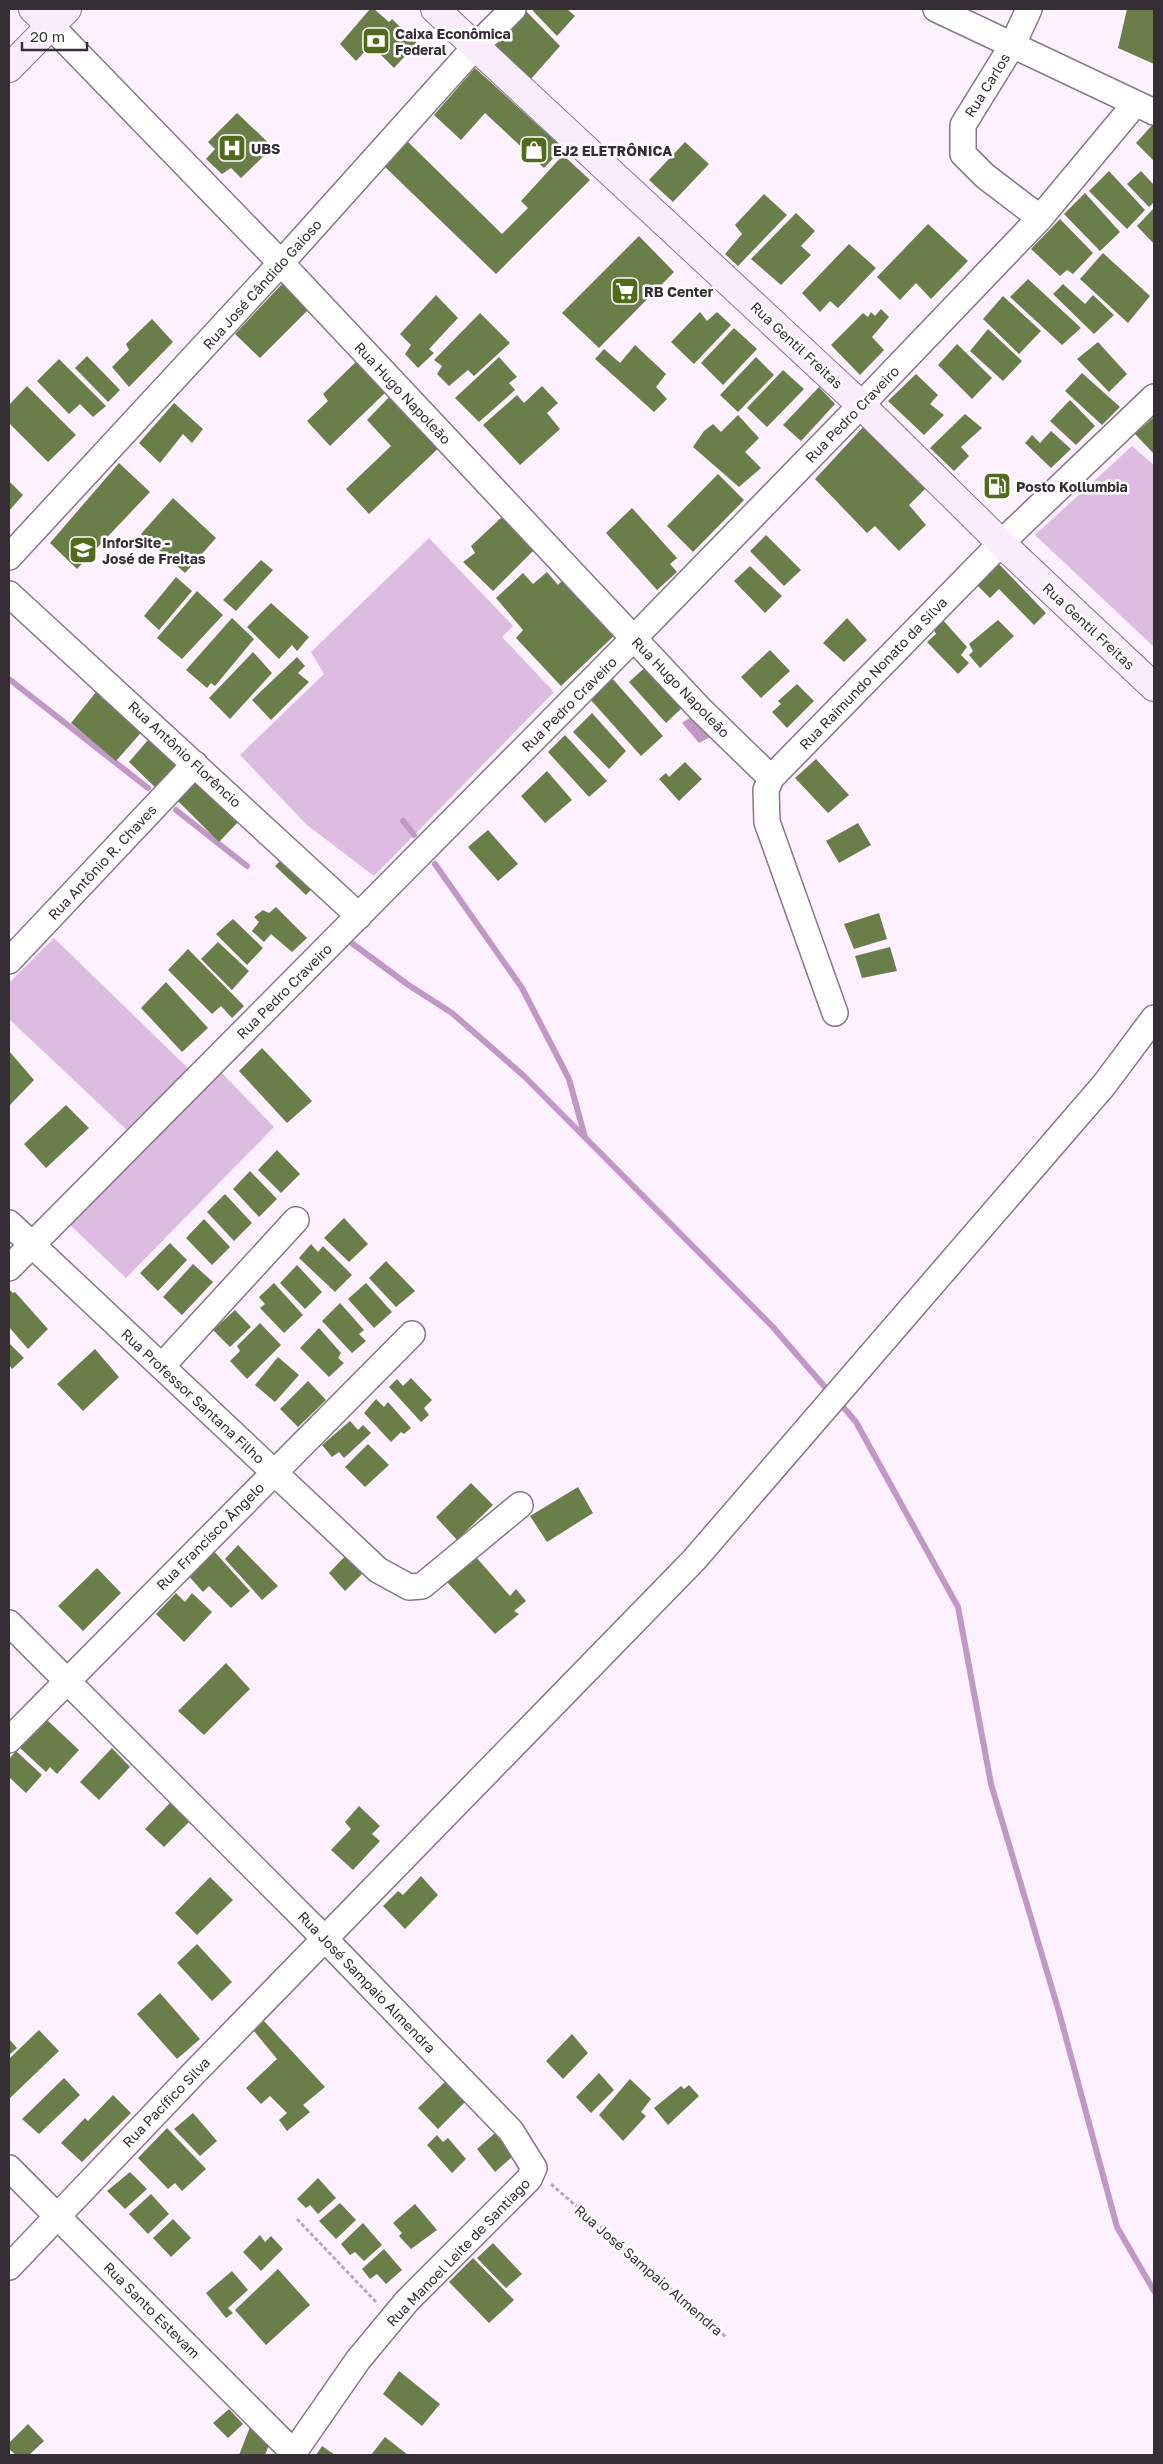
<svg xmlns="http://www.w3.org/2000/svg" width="1163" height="2464" font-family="'Golos Text',sans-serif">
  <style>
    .green { fill: #dcbce0 }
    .water { fill: #c097c5 }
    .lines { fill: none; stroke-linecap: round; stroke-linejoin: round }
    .stream { stroke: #c097c5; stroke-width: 6 }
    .building { fill: #6a7e4a }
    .street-casing { stroke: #867787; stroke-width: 28 }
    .secondary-casing { stroke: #867787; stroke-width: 30 }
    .path { stroke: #b5aab7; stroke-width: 3; stroke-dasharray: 4 2.5; stroke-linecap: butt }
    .street { stroke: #fff; stroke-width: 25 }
    .secondary { stroke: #faecfc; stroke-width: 28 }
    .labels { text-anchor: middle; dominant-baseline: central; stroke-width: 5; stroke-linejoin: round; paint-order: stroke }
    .poi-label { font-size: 14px; font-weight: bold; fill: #352e35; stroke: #fff; text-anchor: start }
    .street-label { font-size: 14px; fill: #352e35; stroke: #fff }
  </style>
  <rect width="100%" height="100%" fill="#fdf0ff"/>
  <path class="green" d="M1132,446L1154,465V647L1035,535Z
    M429,538L513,626L502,637L554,692L374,876L307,825L240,755L324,674L311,652Z
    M54,938L191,1071L130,1133L9,1019V983Z
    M221,1072L274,1127L126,1278L68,1223Z"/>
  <path class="water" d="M701,710L716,734L699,743L682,723Z"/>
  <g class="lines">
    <path class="stream" d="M9,679L148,788
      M176,810L247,866
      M403,821L414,835
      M435,864L522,988L569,1079L585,1137
      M353,944L407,984L452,1013L525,1077L772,1326L831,1394
      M838,1401L856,1422L958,1607L991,1784L1059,2012L1117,2227L1154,2291"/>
  </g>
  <path class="building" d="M370,9H374L389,22L392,19L417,43L394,68L371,45L356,61L340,44Z
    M534,9H567L575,16L557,36L533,11Z
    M1127,9H1154V64L1118,48Z
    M526,11L560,46L531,79L495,47Z
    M475,68L563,148L544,168L485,113L461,140L434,115Z
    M237,113L273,147L241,178L231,168L222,174L206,159L215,149L208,142Z
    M1154,123V161L1136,143Z
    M407,141L502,234L528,208L521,201L563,155L590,180L496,274L384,166Z
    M685,142L709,164L673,202L649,180Z
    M1109,171L1145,210L1127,229L1089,191Z
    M1141,171L1154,185V202L1149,207L1127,184Z
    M1085,193L1120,232L1100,251L1064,214Z
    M764,194L787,215L738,266L725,254L742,234L735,225Z
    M1154,208V244L1137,226Z
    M796,213L815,231L801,246L811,255L781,285L751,259Z
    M1060,219L1093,253L1073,274L1067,270L1060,276L1031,249Z
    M928,224L968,261L931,299L916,283L900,300L877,277Z
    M639,236L674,272L599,348L562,313Z
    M849,244L876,268L838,308L830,301L820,312L802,293Z
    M1103,253L1150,296L1128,323L1080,279Z
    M1028,279L1081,328L1062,345L1010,297Z
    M284,282L310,308L260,358L235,334Z
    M1063,284L1085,304L1093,295L1114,315L1094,334L1053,294Z
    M436,295L458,318L429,349L434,353L418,368L405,354L411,345L400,334Z
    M1003,296L1041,331L1019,354L983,319Z
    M881,309L889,317L872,337L884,350L860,375L831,345L863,313L868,317L871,312L875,316Z
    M700,312L707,321L717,312L731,325L694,364L671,342Z
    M480,313L510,343L474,376L468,370L449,386L437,374L442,366L434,360Z
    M152,319L173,342L129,387L112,367L129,350L126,344Z
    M734,328L757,349L723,385L701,363Z
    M988,329L1022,361L1003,381L970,351Z
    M1098,342L1127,374L1109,392L1077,359Z
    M957,344L992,378L972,399L938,365Z
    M635,345L666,374L656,387L667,399L654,412L595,359L604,349L620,363Z
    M87,356L120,390L108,402L75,368Z
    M362,356L391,387L330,446L307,421L328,401L323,394Z
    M499,357L517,377L509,383L515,390L479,422L455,398Z
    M756,357L774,375L738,412L720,395Z
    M59,359L106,406L93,417L80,404L69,414L37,381Z
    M783,370L804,389L767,427L747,408Z
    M1082,373L1120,407L1102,425L1065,391Z
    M916,374L938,395L930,404L944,415L924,435L888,401Z
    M27,386L76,435L48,462L9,423V405Z
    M542,386L558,403L547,413L560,429L520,465L483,425L517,395L524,403Z
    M819,387L835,404L801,441L783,425Z
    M395,391L444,443L369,514L346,489L391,446L367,420Z
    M1070,400L1095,426L1076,445L1050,421Z
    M174,403L203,429L192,443L183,434L160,463L139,443Z
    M965,414L982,428L961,447L969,456L954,471L930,448Z
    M738,415L759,438L745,452L761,468L739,487L693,447L704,431L713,424L721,432Z
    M1154,417V454L1135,434Z
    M867,423L929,485L909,505L926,525L899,551L875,526L867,533L815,479Z
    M1051,431L1071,449L1051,468L1025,443L1032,435L1040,443Z
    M119,463L150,492L77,569L50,543Z
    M718,474L744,500L693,552L667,526Z
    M9,481L23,495L9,511Z
    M173,498L216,538L185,573L141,534Z
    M632,508L677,558L670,564L677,572L657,590L606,533Z
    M503,516L534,550L493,591L463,562L475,553L471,546Z
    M766,535L801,570L784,586L750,551Z
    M261,560L273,570L236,611L223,600Z
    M998,563L1046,613L1034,625L999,589L990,598L977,585Z
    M750,566L782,596L765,613L734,581Z
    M547,572L558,585L568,574L619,631L561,686L516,638L523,630L496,598L523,573L533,584Z
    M176,577L192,591L159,630L144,616Z
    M197,591L223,615L182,659L157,638Z
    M271,603L309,637L297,651L292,645L279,659L247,627Z
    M232,618L254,639L215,686L211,683L207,688L186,670Z
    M847,618L867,640L844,662L823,643Z
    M942,619L967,647L961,655L969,663L958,674L927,642L936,634L933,628Z
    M998,620L1014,636L980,668L969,655L973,651L969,644Z
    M770,650L790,671L761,698L741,677Z
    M253,652L272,673L230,719L209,698Z
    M297,657L305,666L298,673L309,682L271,720L252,700Z
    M651,662L687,703L666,723L629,682Z
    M611,677L663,736L641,756L590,699Z
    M797,684L814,701L787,728L772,712L781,704L778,701Z
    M101,686L146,727L116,761L71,723Z
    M592,713L626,751L609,769L573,732Z
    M154,733L186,763L159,791L129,762Z
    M565,735L607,781L589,797L548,752Z
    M816,759L849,795L828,813L795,778Z
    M685,762L702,779L679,801L659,779L666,773L669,777Z
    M547,771L572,800L545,823L521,796Z
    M197,781L240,820L219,842L178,801Z
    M858,823L871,845L839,863L826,841Z
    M488,830L518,864L498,881L468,847Z
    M288,853L318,882L306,895L275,866Z
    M276,907L307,938L292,952L271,934L264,942L252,931L259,922L254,917L263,910L269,913Z
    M879,913L887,939L854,949L844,924Z
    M233,919L263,948L247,965L216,934Z
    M218,942L249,971L232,990L201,959Z
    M890,947L897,971L862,978L855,956Z
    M188,949L244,1006L232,1018L221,1006L212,1014L168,970Z
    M166,982L208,1028L182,1052L141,1008Z
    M262,1048L312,1101L287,1123L239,1071Z
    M9,1051L34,1080L9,1106Z
    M66,1105L89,1128L46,1168L24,1144Z
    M277,1150L300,1174L281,1193L258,1170Z
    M250,1171L277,1199L259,1217L233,1189Z
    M225,1194L252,1223L234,1241L207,1212Z
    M344,1218L368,1244L349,1262L324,1238Z
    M204,1219L230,1247L212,1265L186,1238Z
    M170,1243L187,1260L158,1291L140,1273Z
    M311,1244L318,1252L323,1246L352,1275L335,1292L299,1258Z
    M386,1261L415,1291L396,1307L369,1278Z
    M193,1264L213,1282L182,1315L163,1297Z
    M297,1265L322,1292L305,1309L280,1283Z
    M274,1283L303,1315L284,1333L260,1308L265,1304L259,1297Z
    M366,1283L392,1312L374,1328L348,1299Z
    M9,1289L13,1293L15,1292L48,1329L28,1349L9,1327Z
    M340,1303L364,1330L359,1334L366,1341L352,1353L322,1321Z
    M235,1310L251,1327L230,1347L213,1330Z
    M260,1323L281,1345L247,1379L230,1361L240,1351L237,1346Z
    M319,1328L341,1353L338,1358L344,1363L329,1377L300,1348Z
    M9,1343L24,1358L12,1369L9,1365Z
    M95,1349L119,1377L83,1411L57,1384Z
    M278,1357L299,1375L275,1402L255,1385Z
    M411,1378L432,1400L424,1408L429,1415L421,1422L389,1387L397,1379L403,1386Z
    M308,1381L326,1400L298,1427L280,1409Z
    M376,1399L384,1407L388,1402L411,1428L404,1434L401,1432L391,1442L364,1413Z
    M350,1421L358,1430L363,1425L371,1433L344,1458L339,1452L332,1457L322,1445Z
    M368,1444L389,1465L365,1487L345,1467Z
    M471,1483L493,1505L457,1540L436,1517Z
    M578,1487L593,1513L547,1542L530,1516Z
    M238,1545L278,1586L262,1600L225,1559Z
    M211,1548L250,1591L231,1608L209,1586L203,1592L186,1573Z
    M351,1550L368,1568L345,1591L329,1573Z
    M476,1557L510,1596L516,1589L526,1601L514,1611L519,1614L495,1634L447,1582Z
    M97,1568L121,1593L83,1631L58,1606Z
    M176,1593L185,1602L192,1593L212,1612L184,1642L156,1614Z
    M226,1663L250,1689L204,1735L178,1711Z
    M46,1719L79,1750L57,1774L50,1767L46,1772L19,1747Z
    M112,1748L130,1767L99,1800L80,1782Z
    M16,1751L42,1775L26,1793L9,1777V1759Z
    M170,1803L189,1822L164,1847L145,1829Z
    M359,1806L380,1826L372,1834L380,1841L353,1870L331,1850L351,1829L345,1822Z
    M421,1876L438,1895L405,1929L383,1906L398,1891L403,1895Z
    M210,1877L233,1900L197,1935L175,1913Z
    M197,1944L232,1982L212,2001L177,1963Z
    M160,1993L200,2039L177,2059L137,2014Z
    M264,2021L325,2087L303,2105L310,2112L287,2131L279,2120L287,2113L270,2096L261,2104L246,2088L277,2059L254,2031Z
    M39,2030L59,2051L10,2098L9,2059Z
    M572,2034L588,2053L563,2079L546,2061Z
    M9,2039L17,2048L9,2055Z
    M599,2073L614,2090L591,2113L576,2097Z
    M64,2078L80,2095L39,2134L22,2119Z
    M630,2079L651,2099L641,2112L646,2116L623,2141L599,2115Z
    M447,2080L467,2100L438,2129L418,2108Z
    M689,2085L699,2096L668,2125L654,2108L681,2086L684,2089Z
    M113,2095L131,2113L82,2162L61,2143L85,2118L88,2121Z
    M193,2113L217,2141L200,2156L174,2129Z
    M167,2128L206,2169L182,2191L175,2183L168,2189L138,2158Z
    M495,2133L513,2156L495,2172L477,2149Z
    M437,2135L443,2142L448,2138L466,2159L452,2173L427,2145Z
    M130,2172L147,2189L125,2209L107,2191Z
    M318,2178L336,2198L318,2214L310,2205L306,2208L297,2199Z
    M151,2194L169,2214L148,2234L129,2214Z
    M340,2203L356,2220L336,2239L319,2221Z
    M415,2204L437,2230L411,2249L399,2236L402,2233L393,2223Z
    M173,2219L191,2238L171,2257L153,2238Z
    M363,2223L382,2245L364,2261L355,2252L350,2255L341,2244Z
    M260,2235L265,2242L271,2236L283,2249L261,2271L243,2252Z
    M493,2243L522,2274L506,2288L477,2258Z
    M384,2249L402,2270L386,2284L377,2274L370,2279L362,2269Z
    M473,2258L514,2300L489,2323L449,2282Z
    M278,2269L310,2305L266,2345L235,2310Z
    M232,2271L248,2290L228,2308L233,2313L226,2318L206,2293Z
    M399,2371L440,2404L422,2426L383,2394Z
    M229,2409L243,2424L228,2438L213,2423Z
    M28,2424L44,2441L29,2455H16L9,2449V2443Z
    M250,2427L272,2438L265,2455H239Z
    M385,2437L408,2455H371Z
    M322,2446L335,2455H316Z"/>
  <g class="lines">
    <defs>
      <path id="street" d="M936,9L1154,112
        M1029,9L1013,44L963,125V154L985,176L1040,218
        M51,26L281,263L701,710L771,778
        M9,557L281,263L475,47L513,9
        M9,594L359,916
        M9,961L195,764
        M835,1013L767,822L766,790L771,778L1001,543L1154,397
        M9,1223L378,1570L409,1587L422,1586L520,1505
        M9,1268L634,638L861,405L1040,218L1135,104
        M162,1366L296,1220
        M9,1623L325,1939L511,2131L534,2168L529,2179L407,2301L358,2360L292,2455
        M9,1740L412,1334
        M9,2168L293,2452
        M9,2267L193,2074L694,1560L1104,1085L1154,1018"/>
      <path id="secondary" d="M33,9L51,26
        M435,9L861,405L1001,543L1154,687
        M9,68L67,9"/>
    </defs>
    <use href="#street" class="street-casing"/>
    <use href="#secondary" class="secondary-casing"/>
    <path class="path" d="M551,2184L726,2337
      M297,2219L376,2302"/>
    <use href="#street" class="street"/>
    <use href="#secondary" class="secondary"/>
  </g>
  <defs>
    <symbol id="bank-square" viewBox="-11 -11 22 22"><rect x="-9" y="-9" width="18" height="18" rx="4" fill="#516b1c" stroke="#fff"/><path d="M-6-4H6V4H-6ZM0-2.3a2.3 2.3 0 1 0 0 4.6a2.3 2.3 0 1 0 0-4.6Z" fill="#fff"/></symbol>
    <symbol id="hospital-square" viewBox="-11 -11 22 22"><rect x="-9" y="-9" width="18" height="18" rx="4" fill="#516b1c" stroke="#fff"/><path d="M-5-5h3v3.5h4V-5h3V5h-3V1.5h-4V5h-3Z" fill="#fff"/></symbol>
    <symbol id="shop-square" viewBox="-11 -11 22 22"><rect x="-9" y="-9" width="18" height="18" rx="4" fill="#516b1c" stroke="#fff"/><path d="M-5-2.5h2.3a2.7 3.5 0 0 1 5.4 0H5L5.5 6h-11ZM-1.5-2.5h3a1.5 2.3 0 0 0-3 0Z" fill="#fff"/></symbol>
    <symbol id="supermarket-square" viewBox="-11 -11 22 22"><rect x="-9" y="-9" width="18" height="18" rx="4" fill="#516b1c" stroke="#fff"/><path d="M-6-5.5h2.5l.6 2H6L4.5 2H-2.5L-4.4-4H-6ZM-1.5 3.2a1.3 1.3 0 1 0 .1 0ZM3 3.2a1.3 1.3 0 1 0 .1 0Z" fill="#fff"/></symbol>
    <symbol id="fuel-square" viewBox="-11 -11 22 22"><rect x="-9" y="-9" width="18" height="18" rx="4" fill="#516b1c" stroke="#fff"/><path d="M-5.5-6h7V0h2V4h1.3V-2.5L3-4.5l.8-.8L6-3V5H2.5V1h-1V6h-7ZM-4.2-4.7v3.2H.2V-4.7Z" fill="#fff"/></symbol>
    <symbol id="university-square" viewBox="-11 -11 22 22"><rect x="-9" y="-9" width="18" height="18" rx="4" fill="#516b1c" stroke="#fff"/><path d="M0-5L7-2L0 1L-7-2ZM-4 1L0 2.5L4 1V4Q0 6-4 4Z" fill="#fff"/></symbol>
  </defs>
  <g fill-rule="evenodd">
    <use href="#bank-square" x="360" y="25" width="32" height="32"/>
    <use href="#hospital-square" x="216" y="132" width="32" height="32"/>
    <use href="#shop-square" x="518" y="134" width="32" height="32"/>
    <use href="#supermarket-square" x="609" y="275" width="32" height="32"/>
    <use href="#fuel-square" x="981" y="470" width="32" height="32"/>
    <use href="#university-square" x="67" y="534" width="32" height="32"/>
  </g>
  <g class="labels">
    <g class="poi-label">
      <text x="395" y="33">Caixa Econômica<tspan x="395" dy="16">Federal</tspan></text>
      <text x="251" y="148">UBS</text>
      <text x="553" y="150">EJ2 ELETRÔNICA</text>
      <text x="644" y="291">RB Center</text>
      <text x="1016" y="486">Posto Kollumbia</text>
      <text x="102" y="542">InforSite -<tspan x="102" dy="16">José de Freitas</tspan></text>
    </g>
    <g class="street-label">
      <text transform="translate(987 85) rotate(-58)">Rua Carlos</text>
      <text transform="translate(262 284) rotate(-48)">Rua José Cândido Gaioso</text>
      <text transform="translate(797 345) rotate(43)">Rua Gentil Freitas</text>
      <text transform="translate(403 393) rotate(47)">Rua Hugo Napoleão</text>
      <text transform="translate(852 414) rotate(-46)">Rua Pedro Craveiro</text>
      <text transform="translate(1089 626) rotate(43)">Rua Gentil Freitas</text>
      <text transform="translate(873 673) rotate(-46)">Rua Raimundo Nonato da Silva</text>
      <text transform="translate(681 687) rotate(46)">Rua Hugo Napoleão</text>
      <text transform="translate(569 704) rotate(-45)">Rua Pedro Craveiro</text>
      <text transform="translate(185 754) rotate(43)">Rua Antônio Florêncio</text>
      <text transform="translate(102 862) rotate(-47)">Rua Antônio R. Chaves</text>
      <text transform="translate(284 991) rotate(-45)">Rua Pedro Craveiro</text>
      <text transform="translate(193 1396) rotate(43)">Rua Professor Santana Filho</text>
      <text transform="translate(210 1536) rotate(-45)">Rua Francisco Ângelo</text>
      <text transform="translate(367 1982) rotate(46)">Rua José Sampaio Almendra</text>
      <text transform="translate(166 2102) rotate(-46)">Rua Pacífico Silva</text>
      <text transform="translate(458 2252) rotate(-46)">Rua Manoel Leite de Santiago</text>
      <text transform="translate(649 2270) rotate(41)">Rua José Sampaio Almendra</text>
      <text transform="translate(152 2310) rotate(45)">Rua Santo Estevam</text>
    </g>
  </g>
  <rect width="1163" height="2464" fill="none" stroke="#352e35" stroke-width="20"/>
  <path d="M22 42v8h65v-8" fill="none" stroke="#352e35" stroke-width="2.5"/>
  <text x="30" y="42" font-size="15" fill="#352e35" stroke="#ffffff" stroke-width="4" paint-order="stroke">20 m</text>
</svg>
